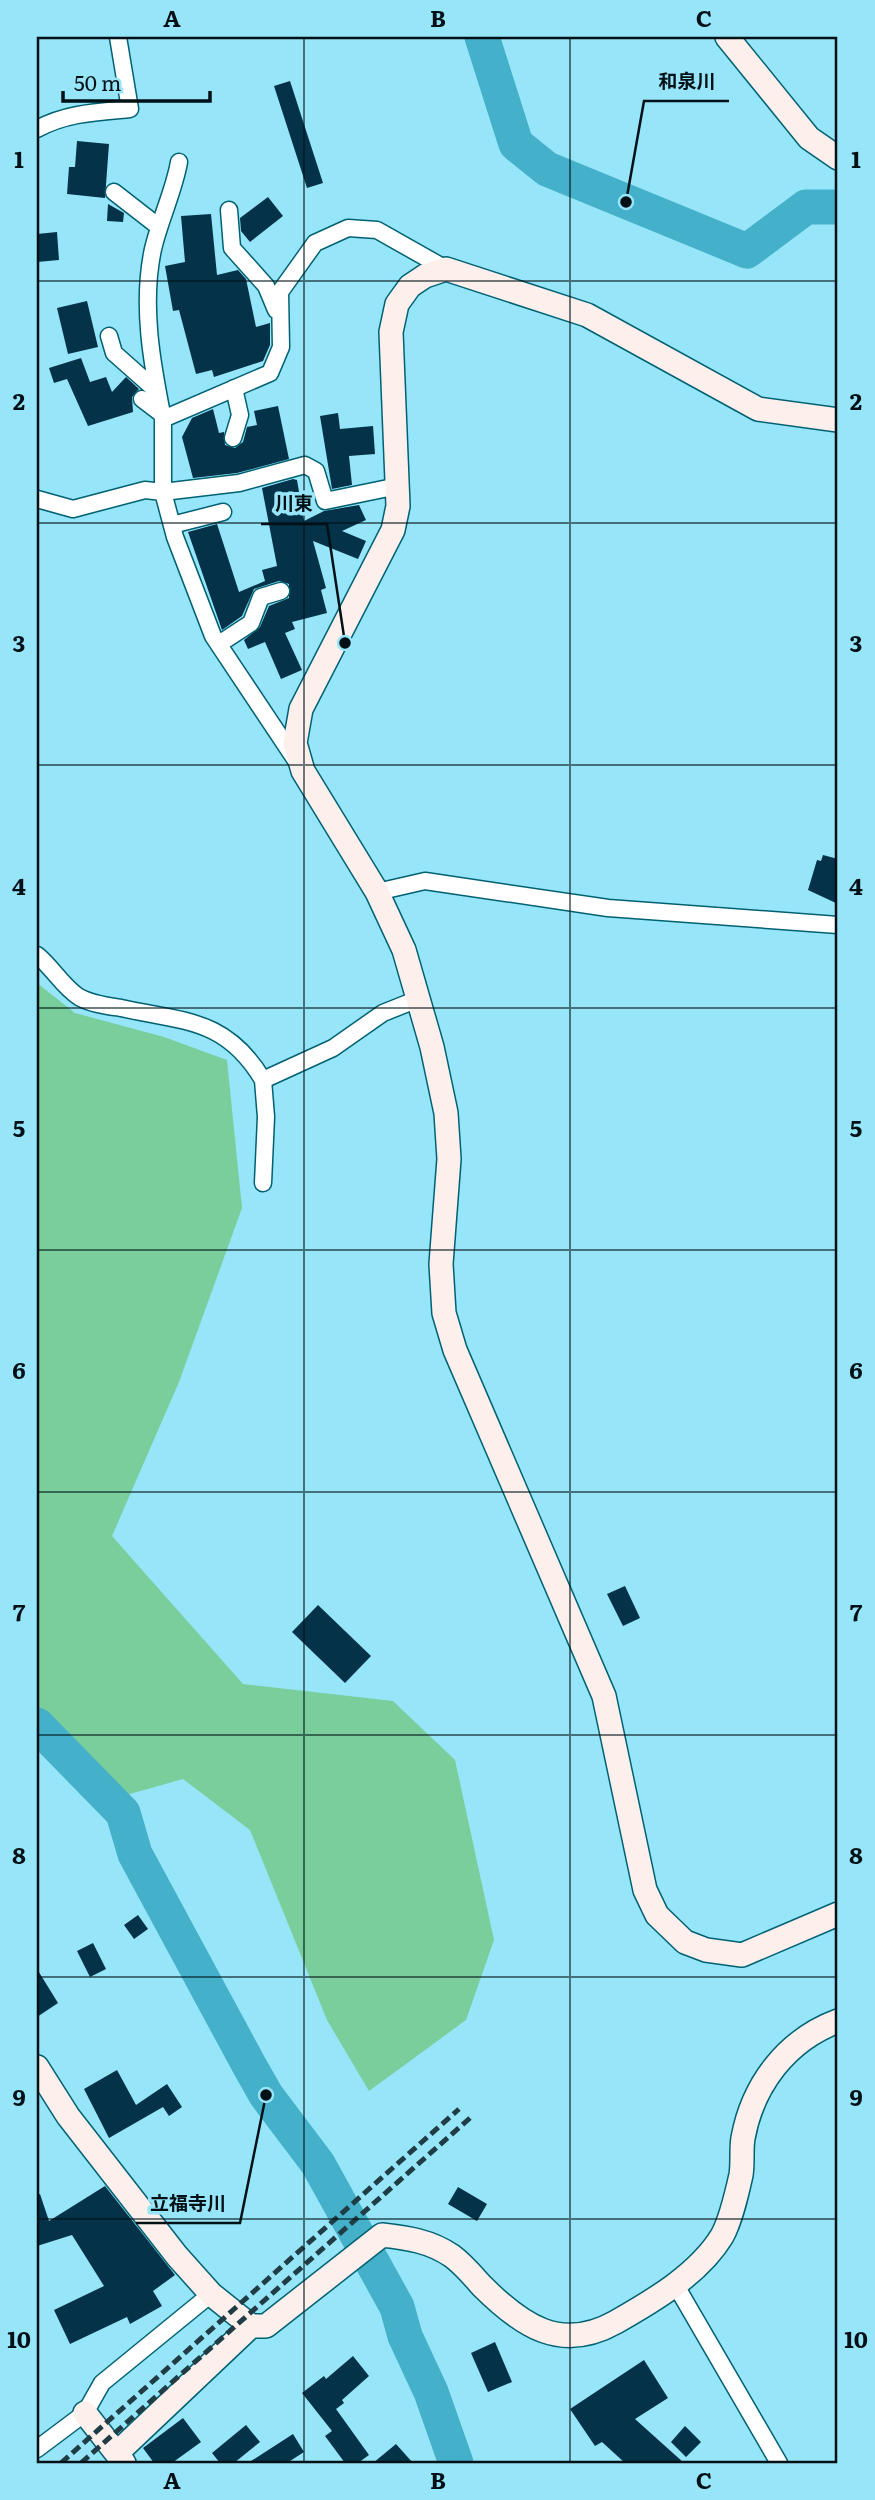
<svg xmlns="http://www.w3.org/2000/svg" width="875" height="2500" font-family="Literata,'Noto Sans JP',serif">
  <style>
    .green { fill: #7ace9b }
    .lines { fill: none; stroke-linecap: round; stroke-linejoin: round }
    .river { stroke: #44b0c9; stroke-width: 35 }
    .building { fill: #043248 }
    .street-casing { stroke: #006173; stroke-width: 19 }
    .secondary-casing { stroke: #006173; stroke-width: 26 }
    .street { stroke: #fff; stroke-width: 16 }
    .secondary { stroke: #fdefeb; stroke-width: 23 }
    .rail { stroke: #203d46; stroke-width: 5; stroke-dasharray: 10 5; stroke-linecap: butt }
    .grid { fill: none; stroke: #001016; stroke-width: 2; stroke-opacity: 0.55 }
    .leader { fill: none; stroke: #001016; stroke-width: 2.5 }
    .callout-dot { fill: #001016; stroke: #97e5f9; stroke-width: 2.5 }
    .callout-label { font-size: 19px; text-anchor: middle; font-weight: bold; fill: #001016; stroke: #97e5f9; stroke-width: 7; stroke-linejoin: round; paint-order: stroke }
    .neatline { fill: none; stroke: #001016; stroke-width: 2.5 }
    .grid-label { font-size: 23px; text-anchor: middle; font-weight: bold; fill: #001016 }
  </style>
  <rect width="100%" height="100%" fill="#97e5f9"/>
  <path class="green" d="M37,983L75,1013L164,1037L227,1060L242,1208L179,1382L112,1536L243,1684L393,1701L455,1760L494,1940L466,2020L369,2091L327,2020L250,1830L183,1779L112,1799L37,1710Z"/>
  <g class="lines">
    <path class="river" d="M482,37L516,144L547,169L747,251L806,207H838
      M37,1725L123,1813L135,1854L249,2065L266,2095L318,2164L397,2307L405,2336L431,2392L456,2463"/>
  </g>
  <path class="building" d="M290,81L323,183L307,188L274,86Z
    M77,141L109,144L105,198L67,194L69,167H75Z
    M268,197L283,216L250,242L241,231L240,218Z
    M108,204L124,213L123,222L107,221Z
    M211,214L217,275L238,270L246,279L256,327L270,323V345L263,361L214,377L212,370L196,374L179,310L173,311L165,266L185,262L181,216Z
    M57,232L59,260L37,262V234Z
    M87,301L98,347L68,354L57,308Z
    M81,358L90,382L106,377L112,392L126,377L139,389L132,397L133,412L88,426L67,379L54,383L49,368Z
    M278,406L289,459L237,473L193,478L182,437L192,418L213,409L219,433L224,432L225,445L235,448L243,442L247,427L257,425L254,411Z
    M338,413L340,429L373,426L375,454L349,456L352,485L332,489L320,416Z
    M293,479L297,480L304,521L324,511L359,505L366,520L342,531L366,541L358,559L313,541L326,588L321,590L327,613L292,622L295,629L285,633L302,670L281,679L265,642L248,649L244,640L260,627L269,606L289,598V584L279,581L254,589L242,616L222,630L188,532L217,524L239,592L265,581L262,570L277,566L262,488Z
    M823,855L838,859V904L808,890L817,860L821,861Z
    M625,1586L640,1618L623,1626L607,1594Z
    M318,1605L371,1656L345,1683L292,1632Z
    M138,1915L148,1929L134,1939L124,1925Z
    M93,1943L106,1969L90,1977L77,1951Z
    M37,1969L58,2003L37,2017Z
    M117,2070L136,2105L167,2084L182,2107L169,2116L163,2107L109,2138L84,2089Z
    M105,2186L175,2275L153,2291L162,2306L130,2324L127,2317L70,2344L54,2310L104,2286L72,2235L37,2246V2195L40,2194L49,2221Z
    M458,2187L487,2204L477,2221L448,2204Z
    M495,2342L512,2382L488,2392L471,2353Z
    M353,2356L369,2376L342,2400L344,2403L336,2409L369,2455L358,2463H345L325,2436L332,2431L302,2393L324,2376L326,2379Z
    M644,2360L668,2398L635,2419L684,2463H625L602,2442L595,2446L570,2409Z
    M183,2418L201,2442L172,2463H154L143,2448Z
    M246,2425L260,2442L234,2463H220L212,2453Z
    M685,2426L701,2442L686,2457L671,2442Z
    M293,2434L304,2452L287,2463H248Z
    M396,2444L413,2463H373Z"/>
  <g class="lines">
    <defs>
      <path id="street" d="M37,129C66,113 97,112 130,109L118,37
        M114,192L159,227
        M229,210L232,248L266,286L276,310
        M109,336L114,353L158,392
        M142,399L163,415
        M163,419C152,364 141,305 153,249C160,219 174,191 179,162
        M233,438L240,415L234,388
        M37,499L73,509L145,490L163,492L239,483L305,465L316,471L325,501L398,486
        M172,525L223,512
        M219,644L251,623L261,597L281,591
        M295,759L213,636L175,537L163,492V419L270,373L281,347L280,292L315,243L348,228L377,230L446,269
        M377,892L425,881L608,908L838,925
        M37,955C52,967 63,987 79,997C91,1004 108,1006 121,1008C184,1022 226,1018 263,1080L333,1048L383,1013L418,999
        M263,1183L266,1117L263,1080
        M675,2284L779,2463
        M37,2449L85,2413L102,2383L211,2294"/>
      <path id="secondary" d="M727,37L809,138L838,158
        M838,420L758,409L587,315L446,269L425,276L410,286L397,304L391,332L398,506L393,530L301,709L295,743L303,771L377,892L404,950L432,1047L446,1113L449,1159L441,1264L444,1313L455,1350L604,1696L645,1890L657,1915L685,1942L706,1950L742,1955L838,1914
        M37,2067L68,2116L177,2256L211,2294L251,2326H266L382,2235C408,2238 430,2241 452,2256C463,2264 473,2276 482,2286C522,2326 561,2353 616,2322C653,2301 699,2274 722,2236C731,2220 737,2193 741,2175C743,2163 741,2150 743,2138C753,2084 787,2040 838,2021
        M85,2413L124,2463
        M117,2453L251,2326"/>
    </defs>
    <use href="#street" class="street-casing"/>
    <use href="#secondary" class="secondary-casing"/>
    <use href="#street" class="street"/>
    <use href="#secondary" class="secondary"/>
    <path class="rail" d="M61,2463L459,2109
      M81,2463L470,2118"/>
  </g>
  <path class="grid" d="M304,37V2463M570,37V2463M37,281H838M37,523H838M37,765H838M37,1008H838M37,1250H838M37,1492H838M37,1735H838M37,1977H838M37,2219H838"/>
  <path class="leader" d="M626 202L644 101H729M345 643L327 524H261M266 2095L240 2223H136"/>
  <g class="callout-dot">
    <circle cx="626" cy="202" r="7"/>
    <circle cx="345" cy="643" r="7"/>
    <circle cx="266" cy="2095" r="7"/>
  </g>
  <g class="callout-label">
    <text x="687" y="88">和泉川</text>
    <text x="294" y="510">川東</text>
    <text x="188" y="2210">立福寺川</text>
  </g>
  <rect width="875" height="2500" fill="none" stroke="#97e5f9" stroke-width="77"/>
  <path d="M63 91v10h147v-10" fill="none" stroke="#001016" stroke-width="3.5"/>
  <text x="74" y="91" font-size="21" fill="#001016" stroke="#97e5f9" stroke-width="5" paint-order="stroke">50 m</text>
  <rect x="38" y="38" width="798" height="2424" class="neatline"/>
  <g class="grid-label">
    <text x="172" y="27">A</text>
    <text x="438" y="27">B</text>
    <text x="704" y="27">C</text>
    <text x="19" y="168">1</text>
    <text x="856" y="168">1</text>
    <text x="19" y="410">2</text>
    <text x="856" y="410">2</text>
    <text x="19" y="652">3</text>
    <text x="856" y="652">3</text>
    <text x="19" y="895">4</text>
    <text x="856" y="895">4</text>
    <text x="19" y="1137">5</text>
    <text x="856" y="1137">5</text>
    <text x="19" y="1379">6</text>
    <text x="856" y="1379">6</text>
    <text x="19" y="1621">7</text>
    <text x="856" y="1621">7</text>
    <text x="19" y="1864">8</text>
    <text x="856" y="1864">8</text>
    <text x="19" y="2106">9</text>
    <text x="856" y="2106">9</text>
    <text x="19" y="2348">10</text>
    <text x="856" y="2348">10</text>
    <text x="172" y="2489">A</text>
    <text x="438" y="2489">B</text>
    <text x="704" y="2489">C</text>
  </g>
</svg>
